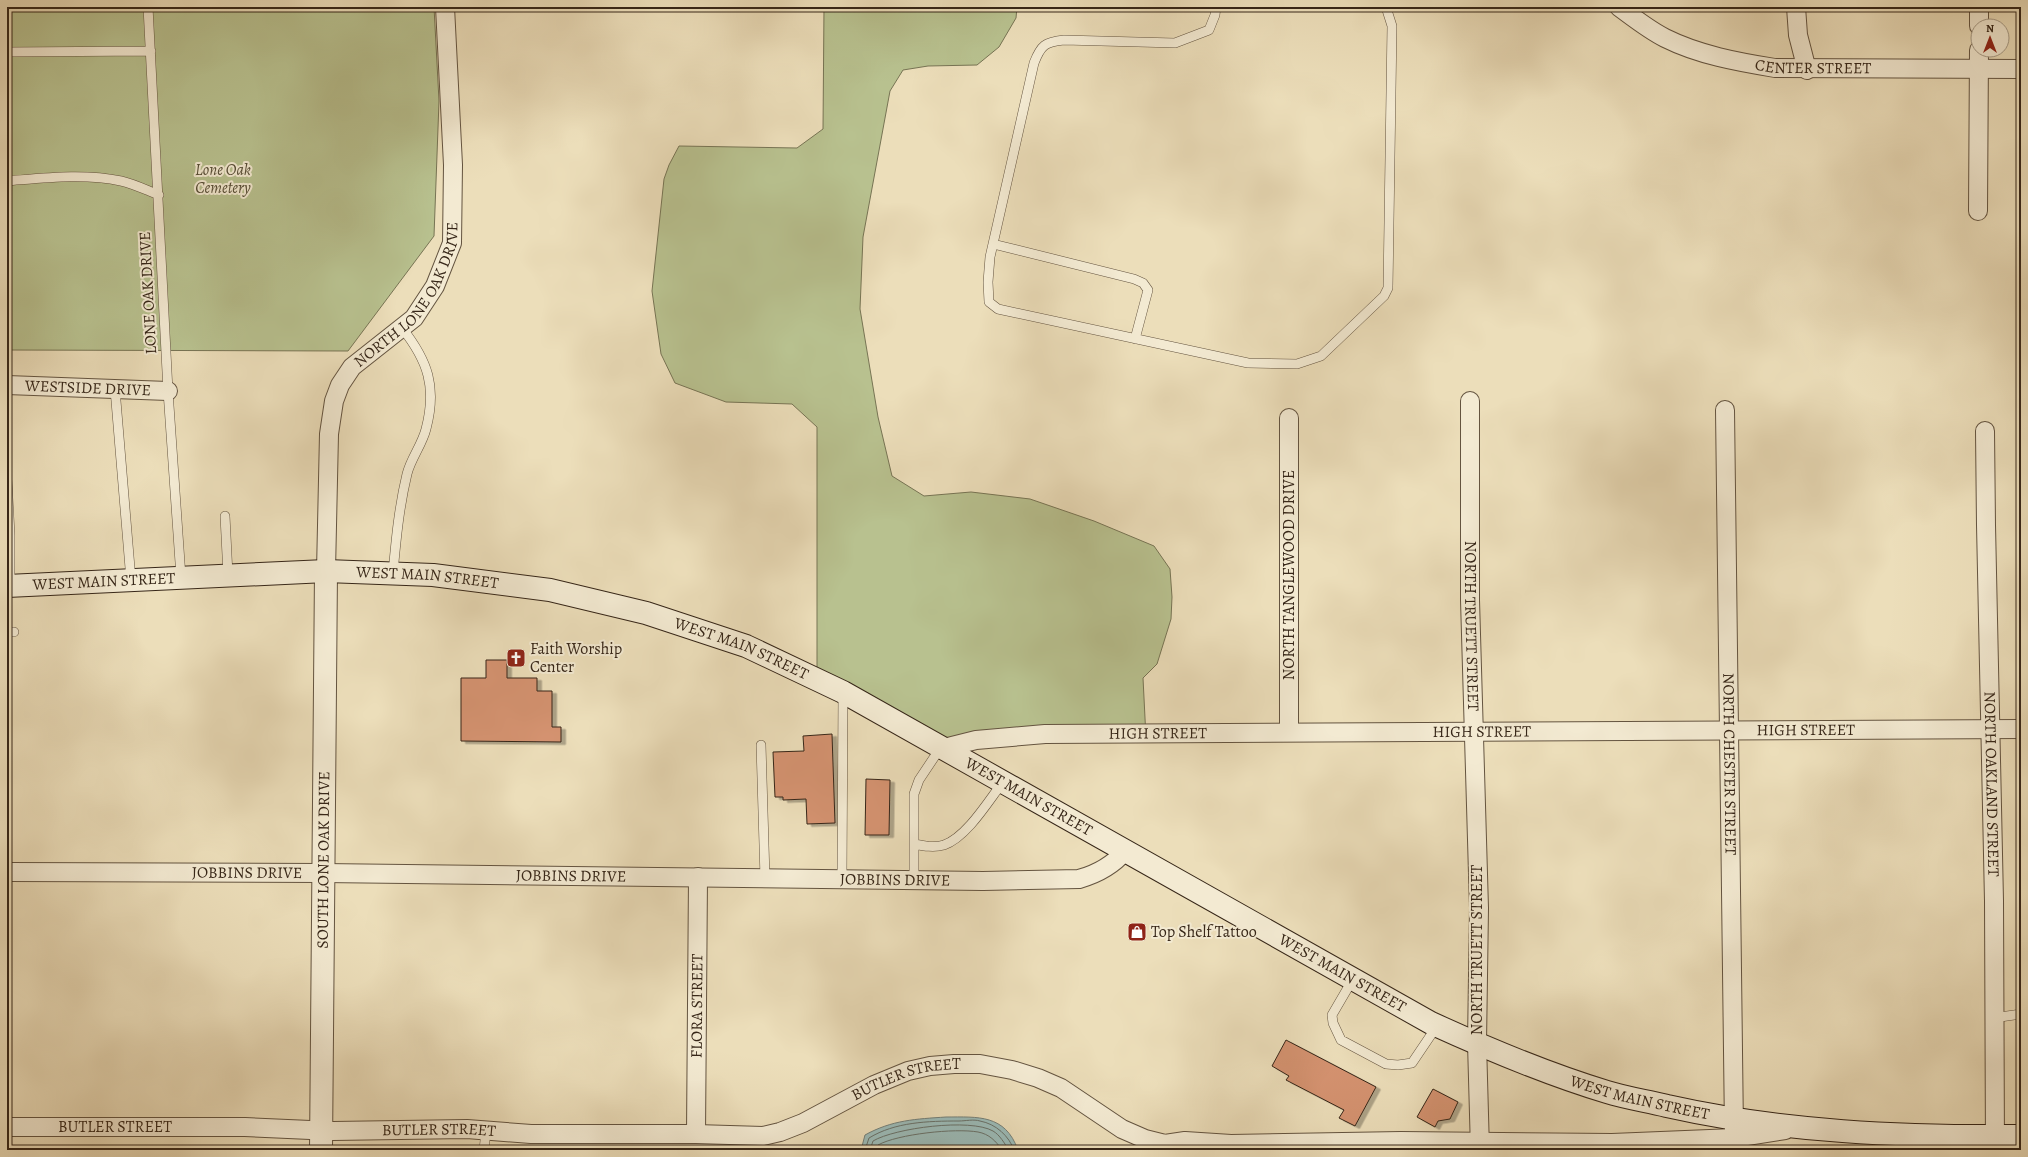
<svg xmlns="http://www.w3.org/2000/svg" width="2028" height="1157" font-family="Alegreya,serif">
  <style>
    .green { fill: #b8c18f; stroke: #777454 }
    .water { fill: #9bbbb8; stroke: #737f78 }
    .lines { fill: none; stroke-linecap: round; stroke-linejoin: round }
    .shore { stroke: #687068; stroke-width: 1 }
    .building { fill: #d59371; stroke: #362618; filter: url(#shadow) }
    .service-casing { stroke: #645440; stroke-width: 10 }
    .minor-casing { stroke: #645440; stroke-width: 20 }
    .tertiary-casing { stroke: #645440; stroke-width: 24 }
    .secondary-casing { stroke: #362618; stroke-width: 24 }
    .service { stroke: #f3ead2; stroke-width: 9 }
    .minor { stroke: #f3ead2; stroke-width: 18 }
    .tertiary { stroke: #f3ead2; stroke-width: 22 }
    .secondary { stroke: #f3ead2; stroke-width: 22 }
    .labels { text-anchor: middle; dominant-baseline: central; stroke-width: 4; stroke-linejoin: round; paint-order: stroke }
    .street-label { font-size: 16px; fill: #362618; stroke: #f3ead2 }
    .park-label { font-size: 16px; font-style: italic; fill: #564d36; stroke: #f3ead2 }
    .poi-label { font-size: 16px; fill: #362618; stroke: #f3ead2; text-anchor: start }
  </style>
  <defs>
    <filter id="shadow"><feDropShadow dx="4.5" dy="2.5" stdDeviation="0" flood-color="#0004"/></filter>
  </defs>
  <rect width="100%" height="100%" fill="#ecdeba"/>
  <filter id="stains"><feTurbulence type="fractalNoise" baseFrequency=".005" numOctaves="4"/><feColorMatrix values="0 0 0 0 .2 0 0 0 0 .09 0 0 0 0 .02 0 0 0 .5 -.17"/></filter>
  <radialGradient id="worn" r=".72"><stop offset=".6" stop-color="#630" stop-opacity="0"/><stop offset="1" stop-color="#630" stop-opacity=".3"/></radialGradient>
  <path class="green" d="M7,7H434L439,101L434,236L348,351L7,350Z
    M824,7H1017L1016,18L999,47L977,65L928,66L903,70L890,91L863,237L860,309L878,417L892,476L924,496L971,492L1030,499L1094,521L1154,546L1170,569L1172,597L1171,619L1157,664L1143,678L1146,738L958,745L817,669V427L792,404L726,402L675,383L661,354L652,291L664,179L669,165L679,146L797,148L823,129Z"/>
  <path class="water" d="M946,1117C978,1117 1005,1114 1018,1150H861L865,1135C892,1120 916,1119 946,1117Z"/>
  <g class="lines">
    <path class="shore" d="M865,1150L869,1138C895,1122 928,1121 959,1121C965,1121 974,1119 980,1121C996,1124 1009,1136 1014,1150
      M870,1150L873,1141C895,1128 970,1118 993,1131C1000,1135 1004,1143 1009,1150
      M876,1150L878,1145C898,1134 955,1128 978,1132C989,1134 996,1141 1002,1150"/>
  </g>
  <path class="building" d="M486,660H507V678H537V691H552V727H561V742L461,741V678H486Z
    M832,734L835,823L807,824L806,799L783,800V797H775L773,752L804,751L803,736Z
    M866,779L890,780L889,835H865Z
    M1286,1040L1376,1087L1355,1126L1339,1118L1344,1110L1286,1080L1289,1076L1272,1066Z
    M1433,1089L1458,1102L1450,1119L1438,1121L1435,1127L1417,1117Z"/>
  <g class="lines">
    <defs>
      <path id="service" d="M148,7L168,391L181,577
        M1216,7L1215,15L1209,30L1175,43L1064,40C1045,42 1041,45 1034,63L990,257L988,282L989,302L998,309L1248,363L1297,364L1321,356L1384,296L1388,288L1392,26L1386,7
        M7,52L151,51
        M7,181C44,178 84,173 121,181C134,184 146,190 159,195
        M993,244L1134,279L1143,283L1148,290L1135,339
        M115,389L131,580
        M7,479L10,535V586
        M225,516L228,575
        M393,573C396,540 399,507 407,474C411,458 422,445 426,429C437,387 428,361 402,328
        M7,632H14
        M761,745L765,878
        M914,844C924,846 934,848 944,845C967,837 989,800 1003,782
        M842,879L843,693
        M914,880V794L919,780L941,747
        M1353,979L1332,1015L1333,1023L1341,1040L1386,1064L1398,1065L1412,1063L1437,1026
        M1993,1018L2021,1014
        M484,1150L486,1131"/>
      <g id="minor">
        <path id="s1" d="M1619,7C1634,18 1649,30 1665,38C1699,55 1738,62 1775,68L2021,69"/>
        <path d="M1796,7L1798,35L1807,70"/>
        <path d="M1979,7V26"/>
        <path d="M1978,211L1979,50"/>
        <path id="s2" d="M7,385L168,391"/>
        <path id="s3" d="M1470,401V600L1479,908L1477,1043L1480,1150"/>
        <path id="s4" d="M1725,410L1734,1131"/>
        <path id="s5" d="M1985,431L1986,525L1994,901L1995,1150"/>
        <path id="s6" d="M326,571L329,434L334,401L340,385L352,367L414,318L435,286L452,243L453,165L445,7"/>
        <path d="M1289,732V418"/>
        <path id="s7" d="M944,748L976,740L1045,734L2021,729"/>
        <path id="s8" d="M7,872L323,873L983,881L1079,879C1097,874 1113,865 1125,851"/>
        <path id="s9" d="M7,1127H245L333,1131L467,1129L531,1134H696L763,1136L780,1132L803,1123L874,1085L908,1071L930,1066L954,1064H980L1012,1070L1038,1078L1061,1088L1122,1129L1145,1139L1165,1144L1185,1141L1231,1144L1401,1141L1612,1143L1734,1138L1785,1130"/>
        <path id="s10" d="M696,1134L698,877"/>
      </g>
      <g id="tertiary">
        <path id="s11" d="M321,1150L326,571"/>
      </g>
      <g id="secondary">
        <path id="s12" d="M7,586L326,571L433,575L550,590L646,613L746,646L843,692L1431,1023C1488,1049 1547,1074 1607,1092C1626,1098 1647,1101 1667,1106C1783,1132 1902,1137 2021,1136"/>
      </g>
    </defs>
    <use href="#service" class="service-casing"/>
    <use href="#minor" class="minor-casing"/>
    <use href="#tertiary" class="tertiary-casing"/>
    <use href="#secondary" class="secondary-casing"/>
    <use href="#service" class="service"/>
    <use href="#minor" class="minor"/>
    <use href="#tertiary" class="tertiary"/>
    <use href="#secondary" class="secondary"/>
  </g>
  <defs>
    <symbol id="church-square" viewBox="-11 -11 22 22"><rect x="-9" y="-9" width="18" height="18" rx="4" fill="#8f2418" stroke="#f3ead2"/><path d="M-1.2-6h2.4v3.5h3.3v2.4h-3.3V6h-2.4V-.1h-3.3v-2.4h3.3Z" fill="#fff"/></symbol>
    <symbol id="shop-square" viewBox="-11 -11 22 22"><rect x="-9" y="-9" width="18" height="18" rx="4" fill="#8f2418" stroke="#f3ead2"/><path d="M-5-2.5h2.3a2.7 3.5 0 0 1 5.4 0H5L5.5 6h-11ZM-1.5-2.5h3a1.5 2.3 0 0 0-3 0Z" fill="#fff"/></symbol>
  </defs>
  <g fill-rule="evenodd">
    <use href="#church-square" x="505" y="647" width="22" height="22"/>
    <use href="#shop-square" x="1126" y="921" width="22" height="22"/>
  </g>
  <g class="labels">
    <g class="street-label">
      <text stroke="none"><textPath href="#s1" startOffset="208">CENTER STREET</textPath></text>
      <text stroke="none"><textPath href="#s6" startOffset="304">NORTH LONE OAK DRIVE</textPath></text>
      <text transform="translate(148 293) rotate(-93)">LONE OAK DRIVE</text>
      <text stroke="none"><textPath href="#s2" startOffset="81">WESTSIDE DRIVE</textPath></text>
      <text transform="translate(1289 575) rotate(-90)">NORTH TANGLEWOOD DRIVE</text>
      <text stroke="none"><textPath href="#s12" startOffset="421">WEST MAIN STREET</textPath></text>
      <text stroke="none"><textPath href="#s12" startOffset="97">WEST MAIN STREET</textPath></text>
      <text stroke="none"><textPath href="#s3" startOffset="225">NORTH TRUETT STREET</textPath></text>
      <text stroke="none"><textPath href="#s12" startOffset="745">WEST MAIN STREET</textPath></text>
      <text stroke="none"><textPath href="#s7" startOffset="863">HIGH STREET</textPath></text>
      <text stroke="none"><textPath href="#s7" startOffset="539">HIGH STREET</textPath></text>
      <text stroke="none"><textPath href="#s7" startOffset="215">HIGH STREET</textPath></text>
      <text stroke="none"><textPath href="#s4" startOffset="354">NORTH CHESTER STREET</textPath></text>
      <text stroke="none"><textPath href="#s5" startOffset="353">NORTH OAKLAND STREET</textPath></text>
      <text stroke="none"><textPath href="#s12" startOffset="1069">WEST MAIN STREET</textPath></text>
      <text stroke="none"><textPath href="#s11" startOffset="290">SOUTH LONE OAK DRIVE</textPath></text>
      <text stroke="none"><textPath href="#s8" startOffset="240">JOBBINS DRIVE</textPath></text>
      <text stroke="none"><textPath href="#s8" startOffset="564">JOBBINS DRIVE</textPath></text>
      <text stroke="none"><textPath href="#s8" startOffset="888">JOBBINS DRIVE</textPath></text>
      <text transform="translate(1477 950) rotate(-90)">NORTH TRUETT STREET</text>
      <text stroke="none"><textPath href="#s12" startOffset="1429">WEST MAIN STREET</textPath></text>
      <text stroke="none"><textPath href="#s10" startOffset="128">FLORA STREET</textPath></text>
      <text stroke="none"><textPath href="#s9" startOffset="912">BUTLER STREET</textPath></text>
      <text stroke="none"><textPath href="#s12" startOffset="1753">WEST MAIN STREET</textPath></text>
      <text stroke="none"><textPath href="#s9" startOffset="108">BUTLER STREET</textPath></text>
      <text stroke="none"><textPath href="#s9" startOffset="432">BUTLER STREET</textPath></text>
    </g>
    <g class="park-label">
      <text x="223" y="170">Lone Oak<tspan x="223" dy="18">Cemetery</tspan></text>
    </g>
    <g class="poi-label">
      <text x="530" y="649">Faith Worship<tspan x="530" dy="18">Center</tspan></text>
      <text x="1151" y="932">Top Shelf Tattoo</text>
    </g>
  </g>
  <rect width="2028" height="1157" fill="none" stroke="#ecdeba" stroke-width="24"/>
  <rect x="8" y="8" width="2012" height="1141" fill="none" stroke="#362618" stroke-width="2"/>
  <rect x="12" y="12" width="2004" height="1133" fill="none" stroke="#362618"/>
  <g transform="translate(1990 38)"><circle r="19" fill="#f3ead2" stroke="#a79c88"/>
  <path d="M0-3L7 15L0 10L-7 15Z" fill="#8f2418"/>
  <text y="-6" font-size="11" font-weight="bold" text-anchor="middle" fill="#362618">N</text>
  </g>
  <rect width="100%" height="100%" filter="url(#stains)"/>
  <rect width="100%" height="100%" fill="url(#worn)"/>
</svg>
